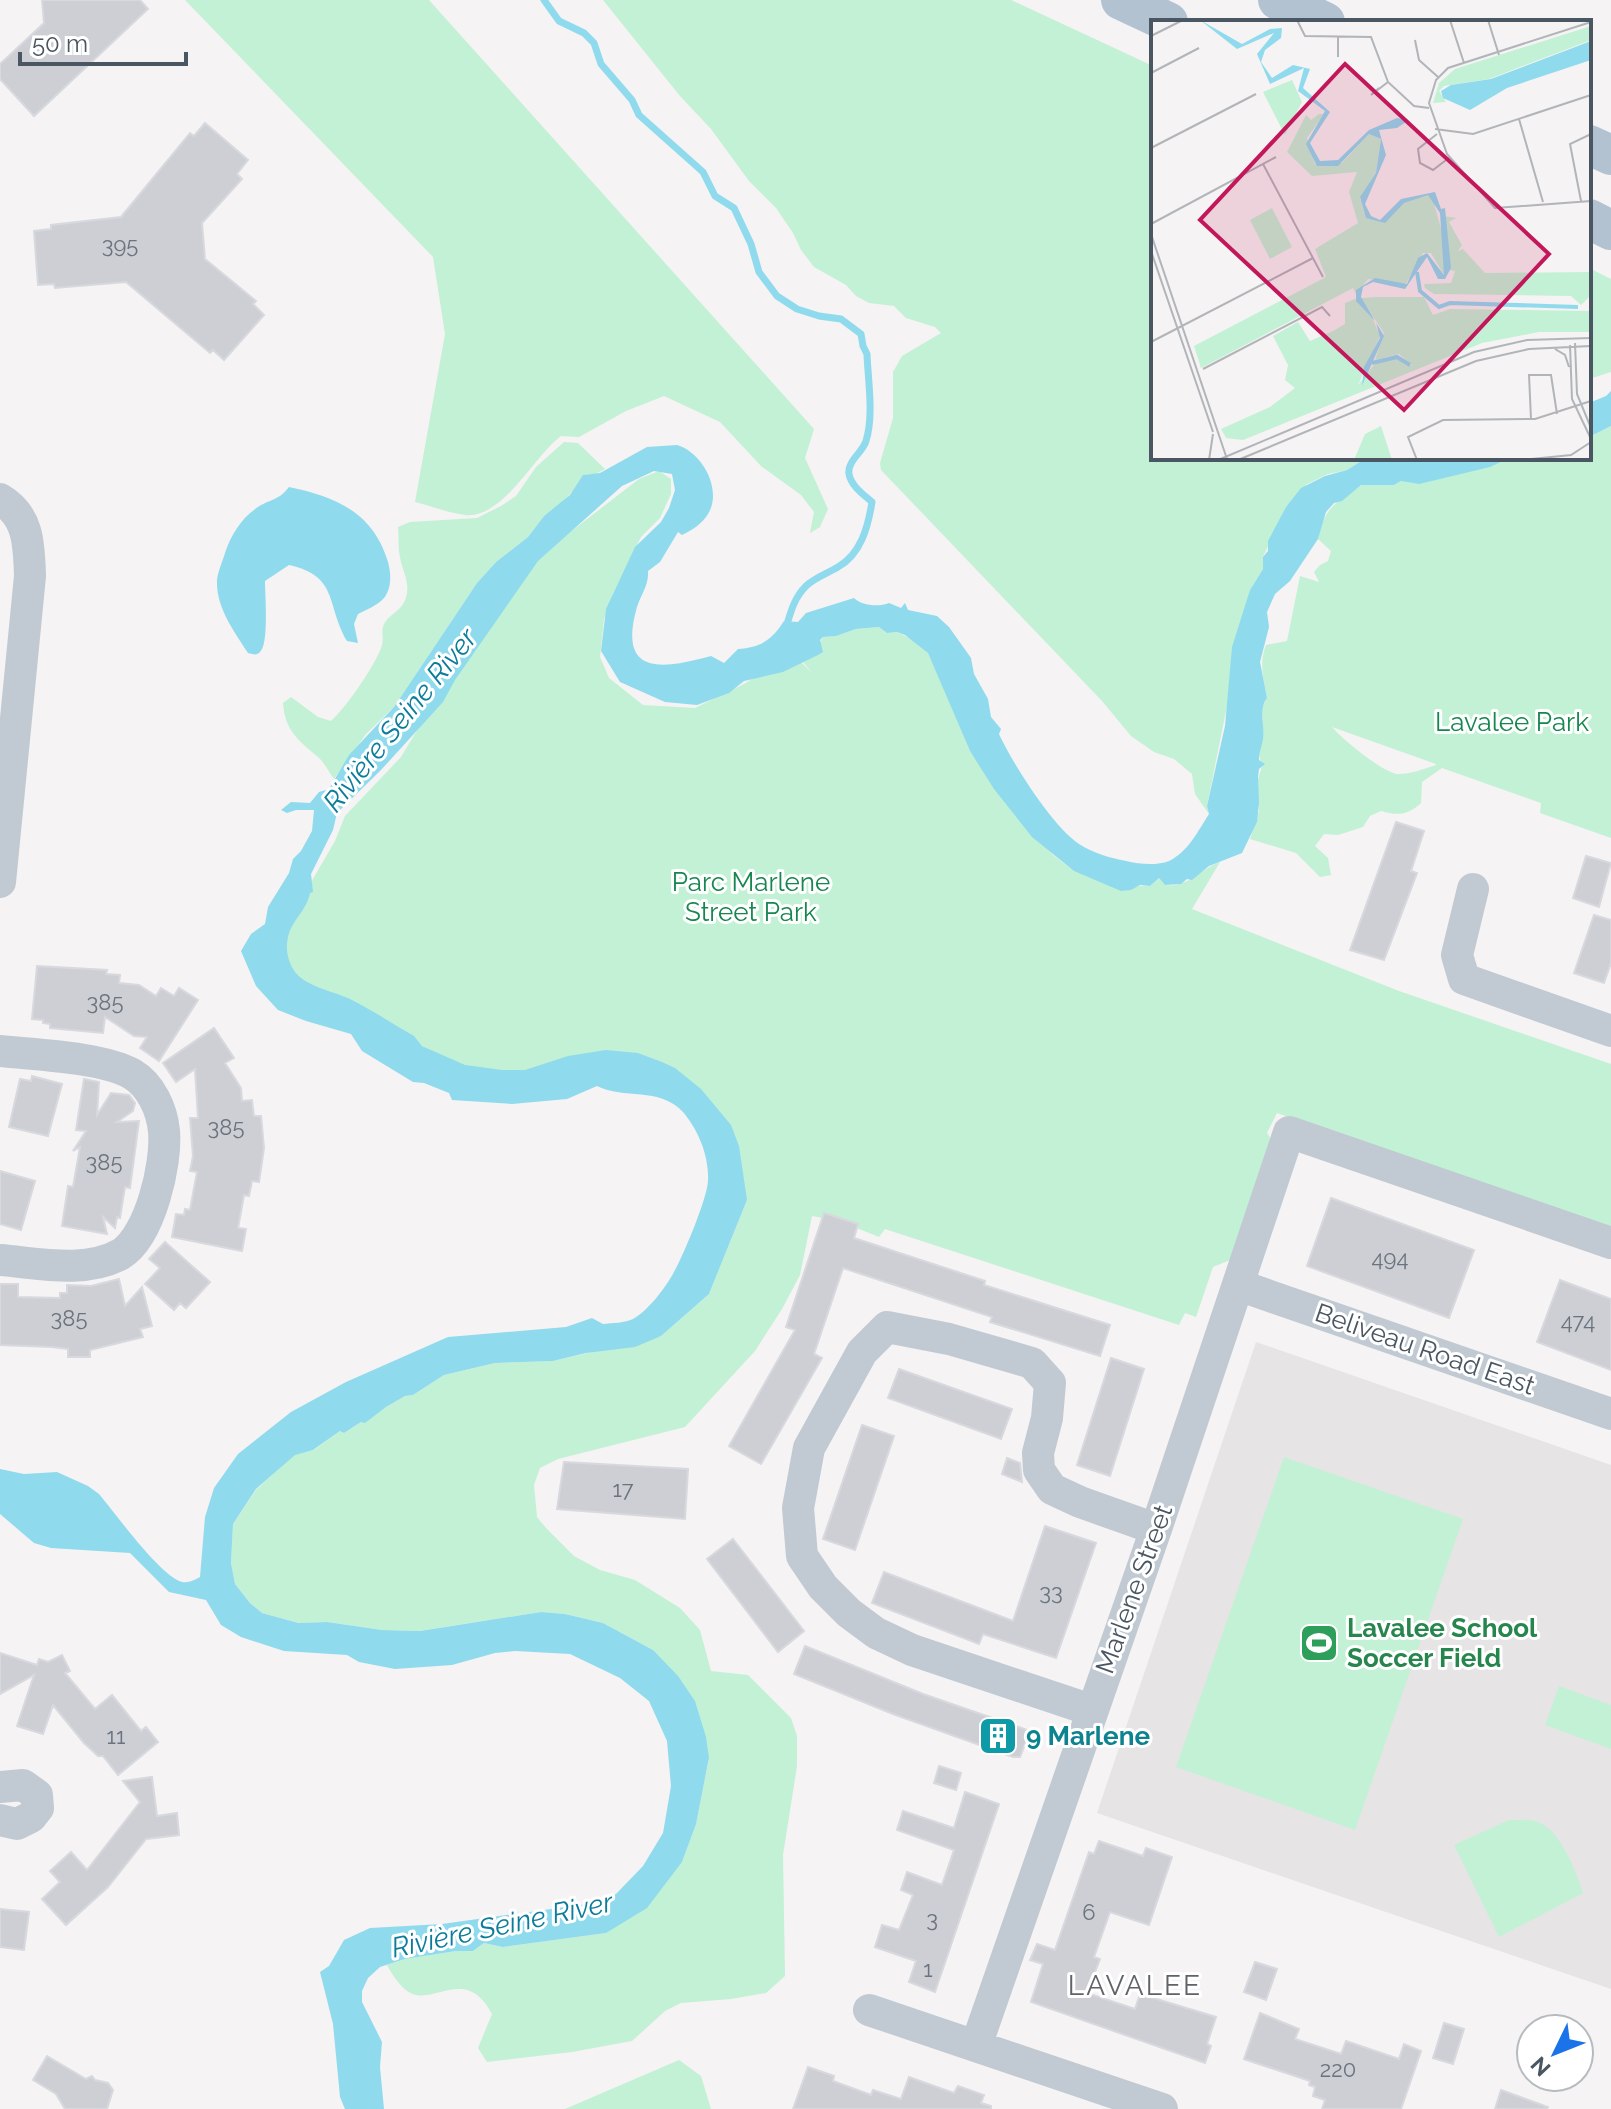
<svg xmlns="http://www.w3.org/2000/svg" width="1611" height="2109" font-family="Raleway,sans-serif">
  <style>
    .education { fill: #e6e4e5 }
    .green { fill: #c3f1d5; fill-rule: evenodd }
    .water { fill: #90daee }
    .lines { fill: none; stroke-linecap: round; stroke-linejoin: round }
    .stream { stroke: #90daee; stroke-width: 7 }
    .building { fill: #cdcfd5; stroke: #d7d9de; stroke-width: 2 }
    .minor { stroke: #c1cad2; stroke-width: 32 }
    .major { stroke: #b3c2d1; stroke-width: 40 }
    .labels { text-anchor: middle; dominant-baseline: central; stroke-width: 6; stroke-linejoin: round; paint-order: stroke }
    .number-label { font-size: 22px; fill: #6b747e }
    .park-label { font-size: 26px; fill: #17864f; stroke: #fff }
    .street-label { font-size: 26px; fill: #4a5661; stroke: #fff }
    .leisure-label { font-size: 26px; font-weight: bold; fill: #27864d; stroke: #fff; text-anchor: start }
    .culture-label { font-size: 26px; font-weight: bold; fill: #0d838f; stroke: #fff; text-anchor: start }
    .water-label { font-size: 28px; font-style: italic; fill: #0c7c9b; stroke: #fff }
    .neighbourhood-label { font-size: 28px; letter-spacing: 2px; fill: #5f6368; stroke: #fff }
    .inset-river { fill: none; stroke: #90daee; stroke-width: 4 }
    .inset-road { fill: none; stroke: #b1b4b9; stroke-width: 2 }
    .view { fill: #c2185b; fill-opacity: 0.15; stroke: #c2185b; stroke-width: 4 }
    .inset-edge { fill: none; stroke: #4a5661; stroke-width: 4 }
  </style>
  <rect width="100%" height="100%" fill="#f5f3f3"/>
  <path class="education" d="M1256,1342L1611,1465V1989L1097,1813Z"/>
  <path class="green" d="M185,0H429L814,429L805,458L828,509L820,527L810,533L814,512L801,495L761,466L720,422L664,396L626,411L579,437L561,436C533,457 503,519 465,515C449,513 431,506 415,502L445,334L433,257Z
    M603,0H1011L1153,66V458H1366L1347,470L1328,474L1307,484L1286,507L1263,557V569L1250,590L1207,806L1209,814L1195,794L1192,774L1174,759L1154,752L1131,736L1102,701L881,470L880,463L893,418V372L902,356L941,333L935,327L906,318L894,306L869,303L856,296L846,285L814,267L801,250L793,233L776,208L749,181L711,129L680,96Z
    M1589,268L1611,279V372L1589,379Z
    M1611,426V838L1540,813L1541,803L1442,768L1422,782L1421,803C1408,815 1398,816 1381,811L1370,816L1363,827L1338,835L1324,834L1315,846L1328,858L1331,875L1320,877L1296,853L1250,839L1259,811L1257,783L1262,766L1259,755L1263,736L1262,707L1267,698C1263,679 1259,663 1266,645L1287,641L1300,576L1319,582L1314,572L1320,565L1328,561L1331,551L1318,539C1324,508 1336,502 1361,485H1394L1401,481L1509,458H1589V437ZM1332,727L1436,764V765C1424,769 1411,774 1398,774C1383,773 1341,738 1332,727Z
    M564,442L578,443L605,469L594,475L588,474L562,503L544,516L528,537L496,562L477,583L394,707L366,734L334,779C329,772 324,762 318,757C299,741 285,731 283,703L291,697L318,717L331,721C345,709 377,663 382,645C384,639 381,632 383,627C387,613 404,613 407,593C409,580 402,570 400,557C398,548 399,537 398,527L410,522L477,518L501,506L516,496L536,467Z
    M659,471L671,479V494L660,518L641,537L614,592L604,619L600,657L609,678L643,705L695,708L744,684L793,654L812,673L803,662L810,658L823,637L836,636L856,629L879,627L887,633L897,632L915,641L928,653L933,662L970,751L1052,854L1074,871L1095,878L1135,886H1150L1159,878L1165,885C1188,888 1200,869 1220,862L1192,909L1399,991L1611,1064V1230L1277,1113L1267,1133L1271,1139L1235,1258L1213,1267L1196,1317L1185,1313L1179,1325L885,1229L879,1237L842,1222L812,1216L800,1275L782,1309L755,1351L685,1427L558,1459L540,1468L534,1485L537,1517L546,1528L574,1556L600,1570L635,1580L680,1608L700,1630L711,1671L748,1675L791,1718L797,1736V1766L783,1855L785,1976L766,1993L731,1999L681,2003L665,2011L632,2041L572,2052L487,2062L478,2048L492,2014C465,1963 432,2009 407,1991C398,1984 392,1974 387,1965L405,1959L456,1951H473L484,1943L503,1947L606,1933L682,1862L696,1823L709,1759L653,1650L603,1623L565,1614L541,1612L419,1631L382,1630L327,1622L300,1623L262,1613L250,1603L235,1584L231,1563L233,1524L256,1490L295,1454L314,1450L340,1431L344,1433L361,1422H365L386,1407L405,1396L413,1395L444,1375L495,1363L553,1361L661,1336L709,1294L747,1200L660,1070L488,1081L274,967L310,884L335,841L345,816L401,757L457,664L530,563L639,479Z
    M1284,1457L1463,1519L1355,1830L1176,1767Z
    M1559,1686L1611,1705V1749L1545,1725Z
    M1509,1820C1517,1820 1527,1819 1535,1821C1560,1827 1576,1872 1583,1893L1499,1937L1454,1845Z
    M679,2060L701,2076L711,2109H565Z"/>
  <path class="water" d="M1611,391V426L1589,437V403L1606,396Z
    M677,445C702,452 723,490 708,514C703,523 691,531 682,535L678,532L660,562L648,571C649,585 641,594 637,607C617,677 663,669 711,656L724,663L738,649C761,647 771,641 784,621L798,622L806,613L854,598C862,606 879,607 889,603L901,608L905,603L908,610L937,616L949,627L971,658L974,674L988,699L991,717L1001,729L999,734C1013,764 1052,826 1079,844C1093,853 1110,858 1126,861C1139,864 1156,866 1169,861C1188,852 1198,831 1209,814L1207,806L1225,726L1232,647L1250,590L1263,569V557L1268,551V541L1286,507L1301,488L1325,476L1347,470L1366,458H1509L1490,467L1419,484L1401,481L1394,485H1361L1342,501L1334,503L1326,512L1318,539L1290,581L1275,594L1267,612L1269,627L1260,662L1267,698C1258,710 1265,725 1263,739C1262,746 1259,752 1259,760L1265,764L1259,769L1258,777L1259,803L1257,822L1242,853L1209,866L1192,880L1187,879L1181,884L1165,885L1159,878L1150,886L1140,885L1131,890L1121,891L1074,871L1032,837L994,789L970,751L928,653L905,635L897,632L887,633L879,627L856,629L836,636L823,637L820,640L823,652L818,655L783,672L744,681L729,693L697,705L665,702L620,682L601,651L606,609L635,547L661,522L669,508L675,490L672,474L654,471L622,486L538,561L455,680L443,702L381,770L337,813L333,830L311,874L313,892L310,893C307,910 292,920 288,937C285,949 288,962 295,972C307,987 333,991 350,999C372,1010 393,1024 414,1036L422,1046L465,1065L502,1070H525L568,1056L606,1050L638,1053L662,1062L675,1068L701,1089L731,1125L739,1146L747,1200L709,1294L661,1336L635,1347L586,1353L553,1361L495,1363L444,1375L413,1395L405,1396L386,1407L365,1423L361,1422L344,1433L340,1431L313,1450L295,1455L256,1489L233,1524L231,1563L235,1584L250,1603L262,1613L299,1623L327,1622L382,1630L420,1631L541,1612L565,1614L603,1623L653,1650L678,1676L695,1701L706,1737L709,1758L696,1824L682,1862L647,1908L606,1933L503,1947L484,1943L473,1951H456L405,1959L380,1967L368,1978L362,1991V2002L382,2042L380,2067L384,2109H345L340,2097L333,2024L320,1972L329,1966L344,1940L370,1928L442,1924L587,1904L616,1894L643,1866L663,1833L671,1786L667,1741L649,1701L620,1678L570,1654L515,1651L495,1653L452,1665L395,1669L359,1662L347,1655L284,1651L241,1637L221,1625L206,1600L169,1592L130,1553L51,1548L34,1543L0,1514V1469L24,1474L57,1472L88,1486L99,1494C115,1513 161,1577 182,1582C190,1583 194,1580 200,1577L205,1517L214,1488L238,1454L291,1412L346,1382L448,1337L566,1327L592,1318L603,1324C612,1323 625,1323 633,1319C648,1311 666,1287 674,1272C683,1256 708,1197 708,1180C709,1155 698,1130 683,1112C659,1086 624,1100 597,1086L567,1099L512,1104L452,1100L449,1093L424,1083L413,1082L362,1051L351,1034L306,1021L278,1010L256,986L241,951L251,934L265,924L268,907L289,873L293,859L301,851L312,831L314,810H296L287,813L281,810L291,802L310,803L319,792L329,789L349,755L394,707L477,583L496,562L528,537L544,516L570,495L583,475L600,473L647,447Z
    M289,487C336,497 373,512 388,562C391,573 392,588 384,598C378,605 366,610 358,614L354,624L358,643L347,641C326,605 339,576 289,565L265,581C265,595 269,644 260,652C256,656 254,654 248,653C234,631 216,608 217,580C218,571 223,560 226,550C231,536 241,519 254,510C267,499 278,502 289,487Z"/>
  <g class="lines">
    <path class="stream" d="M544,0L559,21L584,33L594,43L601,64L632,100L639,115L703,172L715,196L734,208L751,244L759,272L777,296L797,309L819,316L841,319L861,334L863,346L867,354C868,381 874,415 866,441C863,452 847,461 849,474C851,486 864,495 872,502C868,527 861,554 838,567C828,573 814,578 806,586C793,599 790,615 785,631"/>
  </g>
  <path class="building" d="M42,0H140L148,9L34,116L0,79V64L44,23Z
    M205,123L248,160L237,174L242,179L202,223L205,259L256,301L253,304L264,315L224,360L213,350L210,353L126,282L55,288L54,284L38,285L34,231L51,229V225L121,217L190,133L194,136Z
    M1396,822L1424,831L1411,871L1417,873L1384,960L1350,950Z
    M1586,856L1611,863L1599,907L1573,898Z
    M1594,915L1611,920V963L1604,983L1574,973Z
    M37,966L107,970L106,974L120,975L119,983L139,985L156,996L161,988L174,996L179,988L198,1000L159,1061L140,1048L147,1037L134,1036L105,1017L103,1033L50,1028V1024L43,1023V1020L32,1019Z
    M214,1028L234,1058L225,1063L241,1088L242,1101L252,1100L254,1116H261L264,1148L259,1182L252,1181L249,1196L244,1195L238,1228L246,1229L242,1251L172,1237L176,1214L184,1215L185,1209L190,1210L197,1172L190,1171L193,1156L190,1118H198L195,1069L176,1082L163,1063Z
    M32,1076L62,1084L48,1136L9,1127L20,1079L31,1081Z
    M84,1079L99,1082L97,1115L111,1093L129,1095L135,1103L133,1111L117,1122L139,1121L130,1188L125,1187L120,1218L117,1217L115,1228L103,1217L107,1234L62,1226L68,1186L73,1187L80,1147L73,1151L86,1131L76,1130Z
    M0,1171L35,1181L21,1230L0,1224Z
    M1331,1198L1474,1250L1449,1318L1307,1266Z
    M824,1213L858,1224L854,1238L985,1281L984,1285L1110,1325L1100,1356L990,1322L992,1317L843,1268L814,1354L822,1358L761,1464L729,1446L795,1330L786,1327Z
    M165,1242L210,1282L186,1308L180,1303L174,1310L145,1284L160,1268L149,1259Z
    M119,1279L125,1306L142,1287L152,1326L140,1329L143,1337L90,1350V1357H68V1349L52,1347L0,1345V1284H18V1297L60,1298V1293H67V1285L91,1286Z
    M1560,1280L1611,1299V1370L1537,1342Z
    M1111,1358L1144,1369L1110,1476L1077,1465Z
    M899,1369L1012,1409L1001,1439L888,1398Z
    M862,1425L894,1436L855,1550L823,1539Z
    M1007,1458L1020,1463L1022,1482L1002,1474Z
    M564,1462L688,1469L685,1519L557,1509Z
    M1045,1526L1096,1543L1056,1658L983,1634L979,1644L872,1603L884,1572L1013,1621Z
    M733,1539L804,1631L778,1652L707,1559Z
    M805,1646L923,1694L1030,1731L1020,1757H1013L893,1714L794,1674Z
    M0,1653L37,1665L39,1659L48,1662L62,1655L70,1671L65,1673L95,1709L112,1695L141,1731L146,1727L158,1742L118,1775L103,1756H98L84,1743L53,1705L43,1734L17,1726L34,1675L0,1694Z
    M939,1766L961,1773L956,1790L934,1783Z
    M152,1777L157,1816L177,1813L179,1835L146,1839L108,1887L66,1925L42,1899L60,1882L50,1871L71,1852L87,1870L140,1802L123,1781Z
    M965,1792L999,1804L935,1992L909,1982L916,1961L875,1947L882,1925L899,1930L913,1895L901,1890L907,1872L942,1885L954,1850L897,1830L903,1811L954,1828Z
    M1099,1841L1143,1856L1146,1848L1172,1857L1149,1925L1110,1912L1094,1957L1100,1959L1087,1993L1135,2009L1140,1994L1216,2017L1207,2044L1211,2046L1205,2063L1031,2002L1043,1964L1030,1960L1037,1944L1055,1950L1089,1852L1094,1854Z
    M0,1909L29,1912L24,1950L0,1947Z
    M1255,1962L1277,1969L1266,2000L1244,1992Z
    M1260,2013L1299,2029L1295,2039L1341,2054L1346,2041L1399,2059L1404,2044L1421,2051L1401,2109H1322L1325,2100L1313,2096L1315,2087L1309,2085L1310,2081L1244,2059Z
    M1444,2023L1464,2029L1453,2064L1433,2058Z
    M47,2056L86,2079L92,2076L95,2080L108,2083L113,2090L107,2109H65L56,2094L33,2080Z
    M808,2067L834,2076L833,2081L871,2095L873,2090L901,2099L909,2077L954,2093L958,2086L984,2095L981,2103L991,2106V2109H793Z
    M1501,2090L1548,2107L1547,2109H1495Z"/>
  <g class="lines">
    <path class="minor" d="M0,499C29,516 29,545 30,576L0,882
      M1473,889L1457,955L1464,979L1611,1031
      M0,1051C36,1055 102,1057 132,1074C151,1085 162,1110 164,1131C167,1164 150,1236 121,1254C86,1274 38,1263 0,1260
      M1238,1285L1611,1414
      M1091,1710L912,1650L876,1633L849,1613L823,1587L802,1556L798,1508L809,1448L862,1352L887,1327L949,1339L1032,1363L1050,1383L1047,1418L1038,1453L1039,1470L1052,1489L1080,1502L1156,1529
      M0,1787L23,1785L37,1795L38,1808L31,1817L17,1824L0,1820
      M869,2010L1162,2109
      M976,2046L1156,1529L1289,1132L1611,1243"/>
    <path class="major" d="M1121,0L1168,22
      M1278,0L1325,22
      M1589,145L1611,155
      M1589,219L1611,230"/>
  </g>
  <defs>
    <symbol id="stadium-square" viewBox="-11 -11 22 22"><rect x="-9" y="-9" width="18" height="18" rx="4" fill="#2e9e5b" stroke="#fff"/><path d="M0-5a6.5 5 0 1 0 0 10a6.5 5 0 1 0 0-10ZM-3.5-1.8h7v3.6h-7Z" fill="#fff"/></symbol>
    <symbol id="building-square" viewBox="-11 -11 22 22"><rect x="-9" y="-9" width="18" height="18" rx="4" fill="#0f9aa8" stroke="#fff"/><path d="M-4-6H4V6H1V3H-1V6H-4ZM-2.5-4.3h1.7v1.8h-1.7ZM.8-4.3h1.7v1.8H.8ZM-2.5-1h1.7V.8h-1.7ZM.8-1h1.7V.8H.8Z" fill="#fff"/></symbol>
  </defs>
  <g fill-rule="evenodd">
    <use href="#stadium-square" x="1297" y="1621" width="44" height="44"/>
    <use href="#building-square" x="976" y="1714" width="44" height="44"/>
  </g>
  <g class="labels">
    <g class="number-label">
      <text x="120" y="245">395</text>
      <text x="105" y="1002">385</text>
      <text x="226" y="1127">385</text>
      <text x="104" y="1162">385</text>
      <text x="1390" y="1258">494</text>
      <text x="69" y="1318">385</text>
      <text x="1578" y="1321">474</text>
      <text x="623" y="1489">17</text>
      <text x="1051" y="1592">33</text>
      <text x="116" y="1736">11</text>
      <text x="1089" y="1912">6</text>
      <text x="932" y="1919">3</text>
      <text x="928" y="1969">1</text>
      <text x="1338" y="2069">220</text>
    </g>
    <g class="park-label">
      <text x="1512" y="722">Lavalee Park</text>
      <text x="751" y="882">Parc Marlene<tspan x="751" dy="30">Street Park</tspan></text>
    </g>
    <g class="street-label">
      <text transform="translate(1425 1349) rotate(19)">Beliveau Road East</text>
      <text transform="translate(1134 1589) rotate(-70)">Marlene Street</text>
    </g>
    <g class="leisure-label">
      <text x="1347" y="1628">Lavalee School<tspan x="1347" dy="30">Soccer Field</tspan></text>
    </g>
    <g class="culture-label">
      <text x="1026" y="1736">9 Marlene</text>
    </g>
    <g class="water-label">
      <text transform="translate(400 720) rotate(-51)">Rivière Seine River</text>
      <text transform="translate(502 1925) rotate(-12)">Rivière Seine River</text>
    </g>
    <g class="neighbourhood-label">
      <text x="1135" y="1985">LAVALEE</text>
    </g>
  </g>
  <g transform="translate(1151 20)">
    <rect width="440" height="440" fill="#f5f3f3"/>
    <path d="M440,6V20L338,59L293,66L288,71L295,82L282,83L288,63L304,49ZM141,60L151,82L134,115L112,72ZM168,94H173L156,118L164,144L191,143L218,114L230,119L225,153L209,178L215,198L235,201L249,184L280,173L295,226L293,255L280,233H272L255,264L217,259L205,274L202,268L50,348L43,326L175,257L164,229L207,203L198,172L206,152L161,156L136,132L155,95L160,100ZM121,188L141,227L119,239L99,200ZM293,196L305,198L298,202L311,225L307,231L312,229L334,253L440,252V275L430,285L420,276L283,274L274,268L273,264L300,263L304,251L298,250ZM225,277H273L282,295L299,289L440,291V312H388L331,323L92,420L75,418L70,409L119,387L144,368L134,360L137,345L122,316L147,302L159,321L182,311L194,304V283L204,279L221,297L229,316L207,365L223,345L244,337L262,346L248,334L224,340L233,313L210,278ZM230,406L241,440H203L214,414Z" fill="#c3f1d5"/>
    <path d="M49,0L91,24L119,9L131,8L130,18L114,30L110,42L121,58L142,45L159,49L152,68L179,92L159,123L169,141L187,140L218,110L246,98L258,100L246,108L228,110L235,135L214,184L220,196L229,200L250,179L284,172L290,189L294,188L300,248L294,259H287L276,237L254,269L222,262L212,267L210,277L233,316L211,366L213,347L229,318L225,302L205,281V270L224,258L256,264L267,238L276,233L293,255L289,193L277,175L253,183L234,203L215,198L209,177L225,153L230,119L218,114L187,146H166L155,124L174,91L147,71L153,48L119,64L106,34L123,13L86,29ZM440,21V40L356,68L319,90L292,78L290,71L300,65L340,59Z" fill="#90daee"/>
    <path class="inset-river" d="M266,252L269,271L288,287L299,283L427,287M221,343L246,337L259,345"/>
    <path class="inset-road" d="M146,0L154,16L220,17L237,62L263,86L278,88M299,0L313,43M337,0L348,35M440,2L297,48L285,60L278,83L296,134L344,188L440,181M0,16L32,0M264,20L268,40L287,57M187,26V37V16M0,53L48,28M228,68L220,75L237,62M368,99L392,182M284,109L322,114L440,75M286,114L267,129L269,143L282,150L299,137M0,128L105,74M112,144L172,257M430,181L419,124L440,114M0,204L125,137M0,214L76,439M0,231L62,412M0,322L162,238M424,323L426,374L440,408M419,325L421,379L440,419M404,329L414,335L418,347M52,349L171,287L179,296M380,399L378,355H400L406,394M58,440L62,414M67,440L323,332L376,320L440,318M87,440L325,341L378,329L440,326M266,440L257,417L292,400L384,399L440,381M371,440L420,435L440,422"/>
    <path class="view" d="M194,44L398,234L253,390L49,200Z"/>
    <rect width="440" height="440" class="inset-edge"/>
  </g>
  <g transform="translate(1555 2053) rotate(227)"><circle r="38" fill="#ffffff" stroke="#b7bbc0" stroke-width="2"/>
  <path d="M0-6L14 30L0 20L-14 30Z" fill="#1a73e8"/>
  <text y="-12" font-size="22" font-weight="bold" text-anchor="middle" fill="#4a5661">N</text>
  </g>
  <path d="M20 52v12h166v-12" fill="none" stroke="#4a5661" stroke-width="4"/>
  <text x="32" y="52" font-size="24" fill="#4a5661" stroke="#ffffff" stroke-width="6" paint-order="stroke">50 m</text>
</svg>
